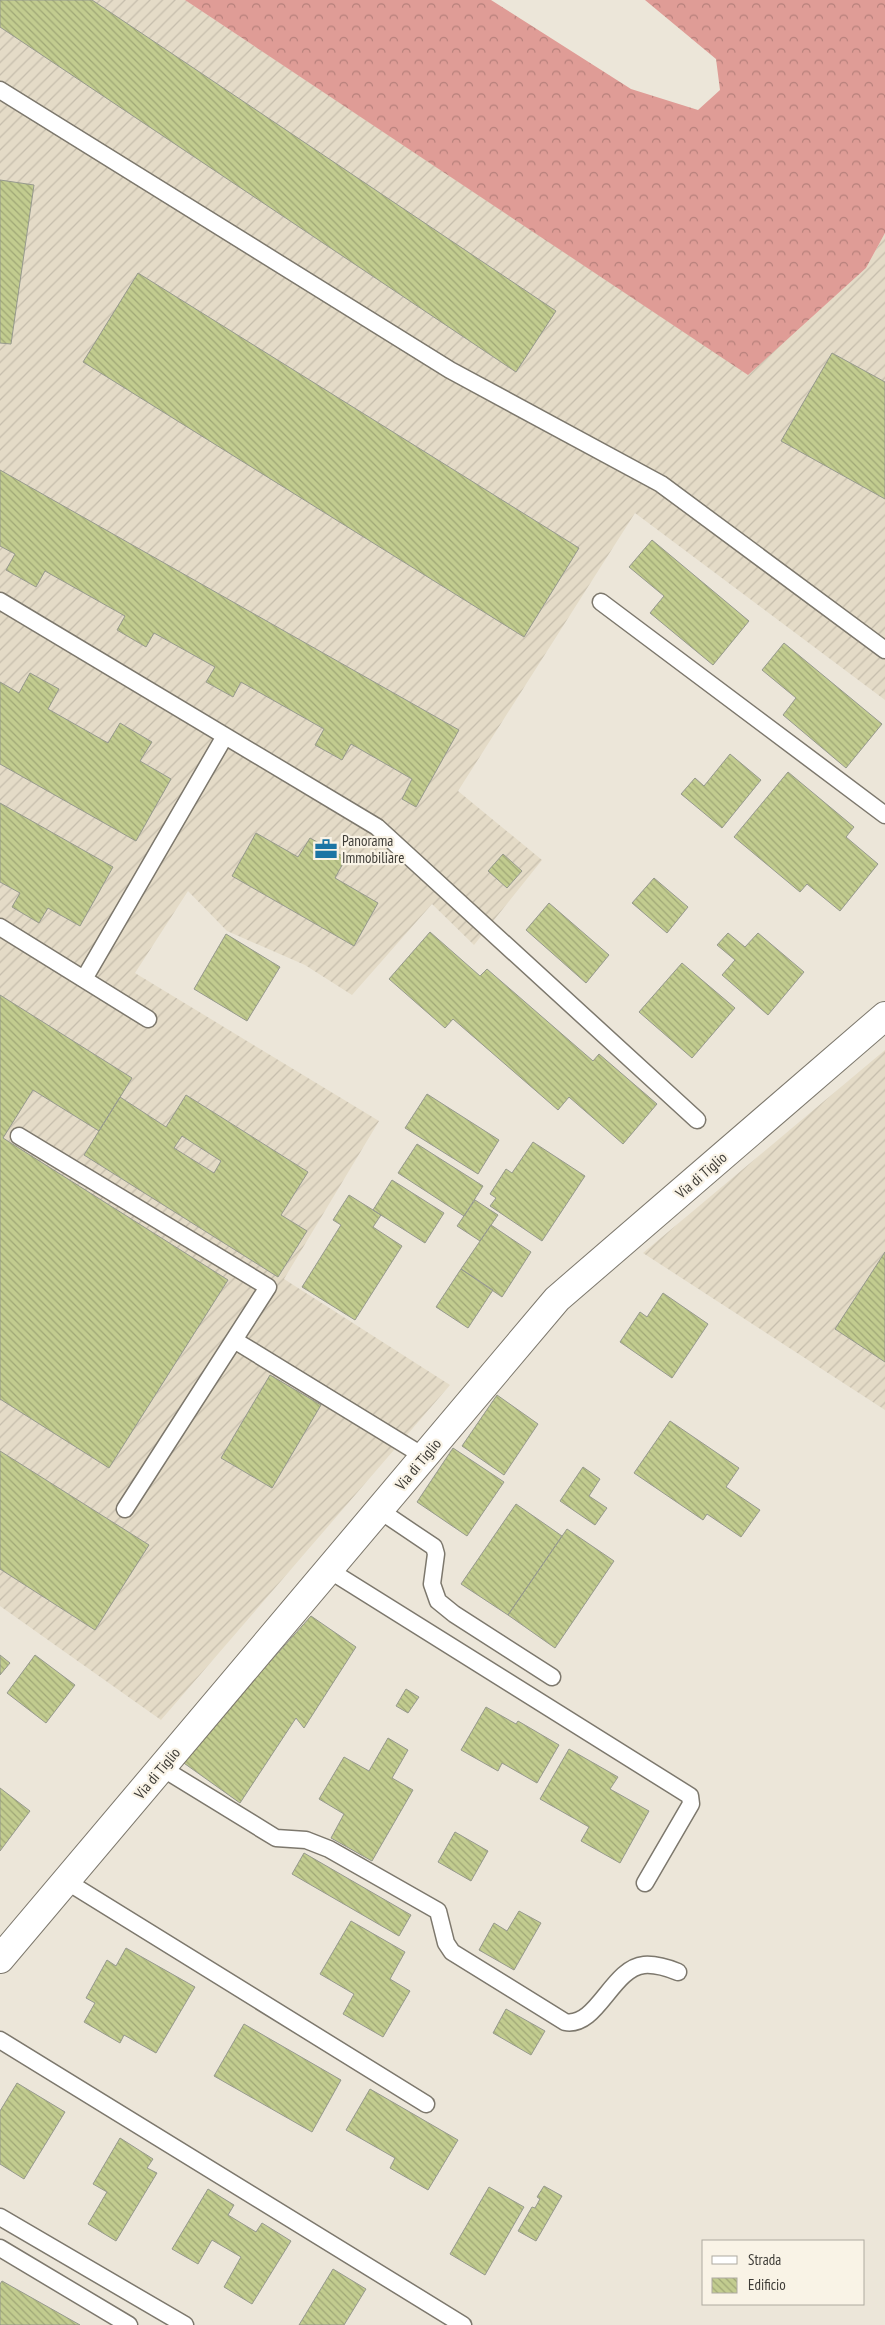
<svg xmlns="http://www.w3.org/2000/svg" width="885" height="2325" font-family="'PT Sans Narrow',sans-serif">
  <style>
    .industrial { fill: url(#industrial-furrows) }
    .forest { fill: url(#forest-crowns) }
    .building { fill: url(#building-back-hatch); stroke: #96998d; fill-rule: evenodd }
    .lines { fill: none; stroke-linecap: round; stroke-linejoin: round }
    .lane-casing { stroke: #7d786d; stroke-width: 19 }
    .primary-casing { stroke: #7d786d; stroke-width: 30 }
    .lane { stroke: #fff; stroke-width: 16 }
    .primary { stroke: #fff; stroke-width: 28 }
    .labels { text-anchor: middle; dominant-baseline: central; stroke-width: 4.5; stroke-linejoin: round; paint-order: stroke }
    .poi-label { font-size: 15px; fill: #3e3c37; stroke: #f9f3e6; text-anchor: start }
    .street-label { font-size: 15px; fill: #3e3c37; stroke: #f9f3e6 }
  </style>
  <defs>
    <pattern id="industrial-furrows" width="10" height="10" patternUnits="userSpaceOnUse" patternTransform="scale(1.25)"><rect width="10" height="10" fill="#e4dbc7"/><path d="M-1 1l2-2M0 10L10 0M9 11l2-2" fill="none" stroke="#c5bdac"/></pattern>
    <pattern id="forest-crowns" width="20" height="18" patternUnits="userSpaceOnUse" patternTransform="scale(1.25)"><rect width="20" height="18" fill="#df9c96"/><path d="M2 6a3 3 0 1 1 6 0M12 15a3 3 0 1 1 6 0" fill="none" stroke="#b6807b"/></pattern>
    <pattern id="building-back-hatch" width="6" height="6" patternUnits="userSpaceOnUse" patternTransform="scale(1.25)"><rect width="6" height="6" fill="#c2cc8f"/><path d="M-1 5l2 2M0 0l6 6M5-1l2 2" fill="none" stroke="#9fa776"/></pattern>
  </defs>
  <rect width="100%" height="100%" fill="#ece6d9"/>
  <path class="industrial" d="M0,0H185L748,374L866,268L885,233V700L635,513L458,791L542,860L474,945L432,904L352,995L305,965L227,931L188,891L135,973L379,1121L284,1279L450,1385L161,1720L0,1606Z
    M885,1050V1410L643,1253Z"/>
  <path class="forest" d="M185,0H491L631,89L698,110L720,90L716,59L645,0H885V233L866,268L748,375Z"/>
  <path class="building" d="M0,0H92L556,311L516,372L0,27Z
    M0,180L34,185L11,344L0,343Z
    M138,273L579,548L524,637L83,362Z
    M832,353L885,382V499L781,441Z
    M0,470L459,730L416,807L402,799L412,779L351,744L342,760L315,745L324,729L241,682L233,697L206,682L215,667L154,633L146,647L117,630L125,616L45,571L36,587L6,570L15,554L0,546Z
    M652,540L749,621L713,665L650,613L664,596L629,567Z
    M784,643L882,724L846,768L783,715L796,698L762,670Z
    M30,673L59,689L48,709L108,743L120,723L152,742L140,761L171,779L136,841L0,764V682L19,693Z
    M730,754L761,780L722,828L681,794L695,778L704,786Z
    M788,772L854,827L846,837L878,864L840,911L807,884L800,892L734,837Z
    M0,803L113,867L80,926L48,908L39,923L12,907L20,893L0,882Z
    M256,833L298,857L310,838L346,858L335,878L378,903L354,946L232,876Z
    M503,854L522,871L507,888L488,871Z
    M654,878L688,907L667,933L632,903Z
    M549,903L609,955L586,983L526,930Z
    M430,932L480,976L487,969L593,1061L599,1054L657,1104L623,1144L569,1097L558,1110L453,1019L445,1028L389,979Z
    M728,933L745,947L758,933L804,972L768,1015L722,975L735,960L717,945Z
    M226,934L280,967L247,1021L194,989Z
    M682,963L735,1008L692,1058L639,1012Z
    M0,995L132,1078L99,1131L33,1090L3,1138L228,1280L109,1468L0,1399Z
    M427,1094L499,1140L478,1174L405,1128Z
    M186,1095L308,1172L281,1215L307,1231L278,1277L84,1155L120,1097L166,1127ZM182,1136L221,1161L214,1173L174,1148Z
    M533,1142L585,1176L542,1241L490,1206L496,1198L490,1194L506,1169L512,1173Z
    M417,1144L483,1186L464,1216L398,1173Z
    M392,1180L444,1213L425,1243L373,1210Z
    M349,1195L381,1215L373,1227L402,1246L355,1320L302,1287L341,1225L333,1220Z
    M475,1200L498,1215L480,1241L457,1226Z
    M491,1225L531,1252L502,1297L461,1269Z
    M885,1252V1362L835,1329Z
    M461,1269L493,1290L468,1328L436,1307Z
    M663,1293L708,1324L672,1378L620,1342L640,1312L647,1317Z
    M270,1375L321,1405L272,1488L221,1458Z
    M497,1395L538,1424L504,1475L462,1446Z
    M670,1421L739,1468L726,1487L760,1510L741,1537L707,1514L703,1520L634,1473Z
    M453,1448L504,1482L467,1536L417,1502Z
    M0,1451L149,1545L95,1630L0,1569Z
    M583,1467L600,1479L589,1496L607,1508L595,1525L560,1501Z
    M516,1504L562,1536L508,1615L461,1584Z
    M567,1529L614,1561L555,1648L508,1615Z
    M311,1616L356,1647L304,1728L296,1718L240,1803L181,1761Z
    M0,1655L10,1663L0,1675Z
    M35,1655L75,1685L46,1723L7,1693Z
    M406,1689L419,1697L408,1713L396,1706Z
    M486,1707L516,1724L518,1721L559,1745L537,1783L502,1763L498,1771L461,1750Z
    M388,1738L408,1750L392,1778L413,1790L372,1861L331,1838L344,1814L319,1799L344,1757L369,1771Z
    M569,1749L618,1777L610,1789L649,1811L620,1863L581,1841L589,1827L540,1799Z
    M0,1788L30,1811L0,1851Z
    M455,1832L488,1851L471,1881L438,1862Z
    M304,1853L411,1915L399,1936L292,1874Z
    M519,1911L541,1923L514,1970L479,1950L494,1923L507,1931Z
    M351,1921L405,1952L390,1979L410,1991L383,2037L343,2014L354,1994L320,1974Z
    M126,1948L195,1987L156,2053L124,2035L120,2043L84,2022L95,2003L86,1998L107,1960L116,1966Z
    M506,2009L545,2031L531,2055L493,2033Z
    M244,2024L341,2080L312,2132L214,2076Z
    M17,2083L65,2112L24,2179L0,2164V2111Z
    M370,2089L458,2140L428,2190L390,2168L395,2158L346,2130Z
    M120,2138L153,2159L147,2168L157,2173L116,2241L88,2224L107,2192L93,2184Z
    M544,2186L562,2196L536,2241L518,2231L532,2207L535,2208L540,2199L537,2197Z
    M489,2187L524,2207L485,2275L450,2254Z
    M208,2189L234,2205L228,2215L256,2232L262,2223L291,2241L252,2304L224,2287L241,2257L212,2240L198,2264L172,2249Z
    M333,2269L366,2289L344,2325H299Z
    M2,2281L80,2325H0V2284Z"/>
  <g class="lines">
    <defs>
      <path id="lane" d="M0,90L450,370L661,484L885,650
        M0,601L377,827L697,1120
        M601,602L885,815
        M0,927L148,1019
        M84,979L225,736
        M19,1136L268,1287L125,1509
        M234,1340L425,1457
        M379,1510L434,1547L436,1554L432,1584L438,1601L454,1614L552,1677
        M329,1570L690,1796L691,1804L645,1883
        M162,1768L276,1838L306,1840L329,1849L438,1911L446,1943L452,1952L565,2022C597,2028 612,1968 644,1965C656,1964 668,1968 678,1972
        M66,1881L426,2104
        M0,2040L463,2325
        M0,2217L185,2325
        M0,2248L129,2325"/>
      <path id="primary" d="M0,1959L557,1299L885,1016"/>
    </defs>
    <use href="#lane" class="lane-casing"/>
    <use href="#primary" class="primary-casing"/>
    <use href="#lane" class="lane"/>
    <use href="#primary" class="primary"/>
  </g>
  <defs>
    <symbol id="office-bare" viewBox="-9 -9 18 18"><path d="M-6-3h4V-5.5h4V-3h4V5H-6ZM-1-4.5V-3h2v-1.5ZM-6 0V1H6V0Z" fill="#1b75a4" stroke="#f9f3e6" stroke-width="2.5" paint-order="stroke"/></symbol>
  </defs>
  <g fill-rule="evenodd">
    <use href="#office-bare" x="310" y="833" width="32" height="32"/>
  </g>
  <g class="labels">
    <g class="poi-label">
      <text x="342" y="840">Panorama<tspan x="342" dy="17">Immobiliare</tspan></text>
    </g>
    <g class="street-label">
      <text transform="translate(701 1175) rotate(-41)">Via di Tiglio</text>
      <text transform="translate(418 1464) rotate(-50)">Via di Tiglio</text>
      <text transform="translate(157 1773) rotate(-50)">Via di Tiglio</text>
    </g>
  </g>
  <rect x="702" y="2240" width="162" height="65" fill="#f9f3e6" stroke="#aeaaa0"/>
  <rect x="712" y="2256" width="25" height="8" fill="#ffffff" stroke="#aeaaa0"/>
  <text x="748" y="2265" font-size="15" fill="#3e3c37">Strada</text>
  <rect x="712" y="2278" width="25" height="15" fill="url(#building-back-hatch)" stroke="#aeaaa0"/>
  <text x="748" y="2290" font-size="15" fill="#3e3c37">Edificio</text>
</svg>
